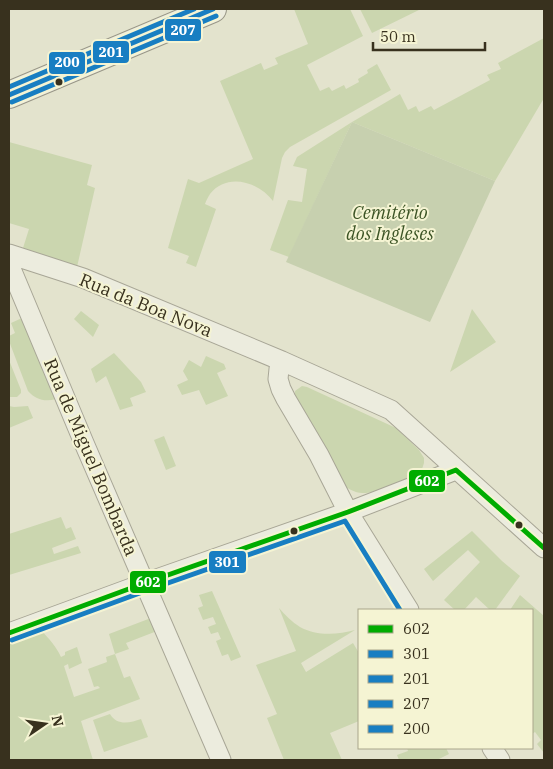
<svg xmlns="http://www.w3.org/2000/svg" width="553" height="769" font-family="'IBM Plex Serif',serif">
  <style>
    .green { fill: #cbd6af }
    .cemetery { fill: #c7d0af }
    .lines { fill: none; stroke-linecap: round; stroke-linejoin: round }
    .minor-casing { stroke: #a8a696; stroke-width: 21 }
    .secondary-casing { stroke: #989686; stroke-width: 28 }
    .minor { stroke: #ececde; stroke-width: 19 }
    .secondary { stroke: #ececde; stroke-width: 26 }
    .bus-1-casing { stroke: #f5f4d3; stroke-width: 9 }
    .bus-2-casing { stroke: #f5f4d3; stroke-width: 9 }
    .bus-3-casing { stroke: #f5f4d3; stroke-width: 9 }
    .bus-4-casing { stroke: #f5f4d3; stroke-width: 9 }
    .bus-5-casing { stroke: #f5f4d3; stroke-width: 9 }
    .bus-1 { stroke: #00ac00; stroke-width: 5 }
    .bus-2 { stroke: #187ec2; stroke-width: 5 }
    .bus-3 { stroke: #187ec2; stroke-width: 5 }
    .bus-4 { stroke: #187ec2; stroke-width: 5 }
    .bus-5 { stroke: #187ec2; stroke-width: 5 }
    .bus-dot { fill: #38311e; stroke: #f5f4d3; stroke-width: 2 }
    .labels { text-anchor: middle; dominant-baseline: central; stroke-width: 4; stroke-linejoin: round; paint-order: stroke }
    .park-label { font-size: 18px; font-style: italic; fill: #3c5425; stroke: #f5f4d3 }
    .street-label { font-size: 18px; fill: #38311e; stroke: #f5f4d3 }
    .line-badge { stroke: #f5f4d3; stroke-width: 2 }
    .badge-label { font-size: 14px; text-anchor: middle; font-weight: bold; fill: #fff }
  </style>
  <rect width="100%" height="100%" fill="#e3e3cd"/>
  <path class="green" d="M294,9H350L363,36L307,65L320,91L329,87L332,91L344,85L346,89L359,82L358,79L368,73L367,70L377,64L391,90L290,147L285,152L282,158L273,201C259,182 227,172 210,194C208,197 206,201 205,204L216,209L196,267L186,263L189,256L168,248L188,179L199,183L253,159L220,81L261,63L264,70L278,64L275,58L308,44Z
    M360,9H421L372,33Z
    M544,38V98L495,181L352,122L289,257L270,250L288,200L302,202L307,169L293,166L297,157L352,122L400,94L408,110L416,106L419,112L431,106L434,110L490,80L487,75L501,69L498,63Z
    M9,142L92,165L87,185L95,188L77,267L23,248L29,229L9,223Z
    M472,309L496,342L450,372Z
    M81,311L99,325L93,337L74,319Z
    M22,318L56,399C45,402 36,400 28,391L9,341V336L15,333L11,323Z
    M114,353L141,382L146,392L130,398L133,406L120,410L106,376L96,383L91,369Z
    M206,356L224,364L226,369L217,373L228,396L206,405L199,390L182,395L177,385L188,380L183,371L189,360L201,367Z
    M9,360L21,390V393L17,397H9Z
    M302,386L307,387L396,428L419,450L424,458V463L422,469L418,474C404,479 376,494 362,493C356,493 352,490 347,488L295,397V391Z
    M9,406L14,407L28,406L33,418L9,428Z
    M164,436L176,466L166,470L154,440Z
    M61,517L66,529L71,527L76,539L52,548L54,554L78,546L81,553L9,575V534Z
    M472,531L502,561L520,576L495,610H490L476,597L464,610H455L444,600L480,562L468,550L433,581L424,569Z
    M212,591L241,657L231,661L228,654L222,656L216,641L221,639L218,632L211,634L208,627L216,624L213,617L203,620L198,608L203,606L199,595Z
    M520,595L544,616V753L537,744L541,740L535,732L532,734V610H510Z
    M279,608C285,615 292,622 300,627C316,636 337,635 355,630L301,663L306,672L353,643L359,653V721L330,733L342,760H284L267,718L277,714L256,665L296,651Z
    M151,618L157,631L126,643L129,649L115,654L124,678L130,676L140,699L81,721L93,760H9V642L41,630C49,639 56,646 61,657L65,655V652L77,647L82,663L69,669L68,664L64,666L74,697L100,688L98,686L94,687L88,669L107,662L106,657L115,654L109,634Z
    M110,714C117,726 130,723 141,719L148,737L104,752L93,720Z
    M407,748H446L449,754L437,760H399L397,755L408,751Z"/>
  <path class="cemetery" d="M352,122L495,181L430,322L286,262Z"/>
  <g class="lines">
    <defs>
      <path id="minor" d="M9,254L83,278L282,361L391,410L544,548
        M9,264L84,443L221,760
        M282,361L279,369L278,379L281,389L286,399L319,455L348,512L409,610
        M9,633L145,583L348,512L456,470
        M492,748L500,760"/>
      <path id="secondary" d="M9,95L213,9"/>
    </defs>
    <use href="#minor" class="minor-casing"/>
    <use href="#secondary" class="secondary-casing"/>
    <use href="#minor" class="minor"/>
    <use href="#secondary" class="secondary"/>
    <defs>
      <path id="bus-1" d="M9,633L145,583L348,512L456,470L544,548"/>
      <path id="bus-2" d="M12,640L148,590L345,521L400,610"/>
      <path id="bus-3" d="M9,95L213,9"/>
      <path id="bus-4" d="M12,102L216,16"/>
      <path id="bus-5" d="M9,87L194,9"/>
    </defs>
    <use href="#bus-1" class="bus-1-casing"/>
    <use href="#bus-2" class="bus-2-casing"/>
    <use href="#bus-3" class="bus-3-casing"/>
    <use href="#bus-4" class="bus-4-casing"/>
    <use href="#bus-5" class="bus-5-casing"/>
    <use href="#bus-1" class="bus-1"/>
    <use href="#bus-2" class="bus-2"/>
    <use href="#bus-3" class="bus-3"/>
    <use href="#bus-4" class="bus-4"/>
    <use href="#bus-5" class="bus-5"/>
  </g>
  <g class="bus-dot">
    <circle cx="59" cy="82" r="4.5"/>
    <circle cx="519" cy="525" r="4.5"/>
    <circle cx="294" cy="531" r="4.5"/>
  </g>
  <g class="labels">
    <g class="park-label">
      <text x="390" y="212">Cemitério<tspan x="390" dy="21">dos Ingleses</tspan></text>
    </g>
    <g class="street-label">
      <text transform="translate(146 305) rotate(22)">Rua da Boa Nova</text>
      <text transform="translate(91 457) rotate(67)">Rua de Miguel Bombarda</text>
    </g>
  </g>
  <g class="line-badge">
    <rect x="164" y="18" width="38" height="24" rx="5" fill="#187ec2"/>
    <rect x="92" y="40" width="38" height="24" rx="5" fill="#187ec2"/>
    <rect x="48" y="51" width="38" height="24" rx="5" fill="#187ec2"/>
    <rect x="408" y="469" width="38" height="24" rx="5" fill="#00ac00"/>
    <rect x="208" y="550" width="39" height="24" rx="5" fill="#187ec2"/>
    <rect x="129" y="570" width="38" height="24" rx="5" fill="#00ac00"/>
  </g>
  <g class="badge-label">
    <text x="183" y="35">207</text>
    <text x="111" y="57">201</text>
    <text x="67" y="67">200</text>
    <text x="427" y="486">602</text>
    <text x="227" y="567">301</text>
    <text x="148" y="587">602</text>
  </g>
  <rect width="553" height="769" fill="none" stroke="#38311e" stroke-width="20"/>
  <rect x="358" y="609" width="175" height="140" fill="#f5f4d3" stroke="#a9a68b"/>
  <rect x="368" y="625" width="25" height="8" fill="#00ac00" stroke="#a9a68b"/>
  <text x="403" y="634" font-size="15" fill="#38311e">602</text>
  <rect x="368" y="650" width="25" height="8" fill="#187ec2" stroke="#a9a68b"/>
  <text x="403" y="659" font-size="15" fill="#38311e">301</text>
  <rect x="368" y="675" width="25" height="8" fill="#187ec2" stroke="#a9a68b"/>
  <text x="403" y="684" font-size="15" fill="#38311e">201</text>
  <rect x="368" y="700" width="25" height="8" fill="#187ec2" stroke="#a9a68b"/>
  <text x="403" y="709" font-size="15" fill="#38311e">207</text>
  <rect x="368" y="725" width="25" height="8" fill="#187ec2" stroke="#a9a68b"/>
  <text x="403" y="734" font-size="15" fill="#38311e">200</text>
  <g transform="translate(45 724) rotate(77)" stroke="#f5f4d3" stroke-width="4" paint-order="stroke">
  <path d="M0-4L9 19L0 12L-9 19Z" fill="#38311e"/>
  <text y="-8" font-size="14" font-weight="bold" text-anchor="middle" fill="#38311e">N</text>
  </g>
  <path d="M373 42v8h112v-8" fill="none" stroke="#38311e" stroke-width="2.5"/>
  <text x="380" y="42" font-size="15" fill="#38311e" stroke="#f5f4d3" stroke-width="4" paint-order="stroke">50 m</text>
</svg>
